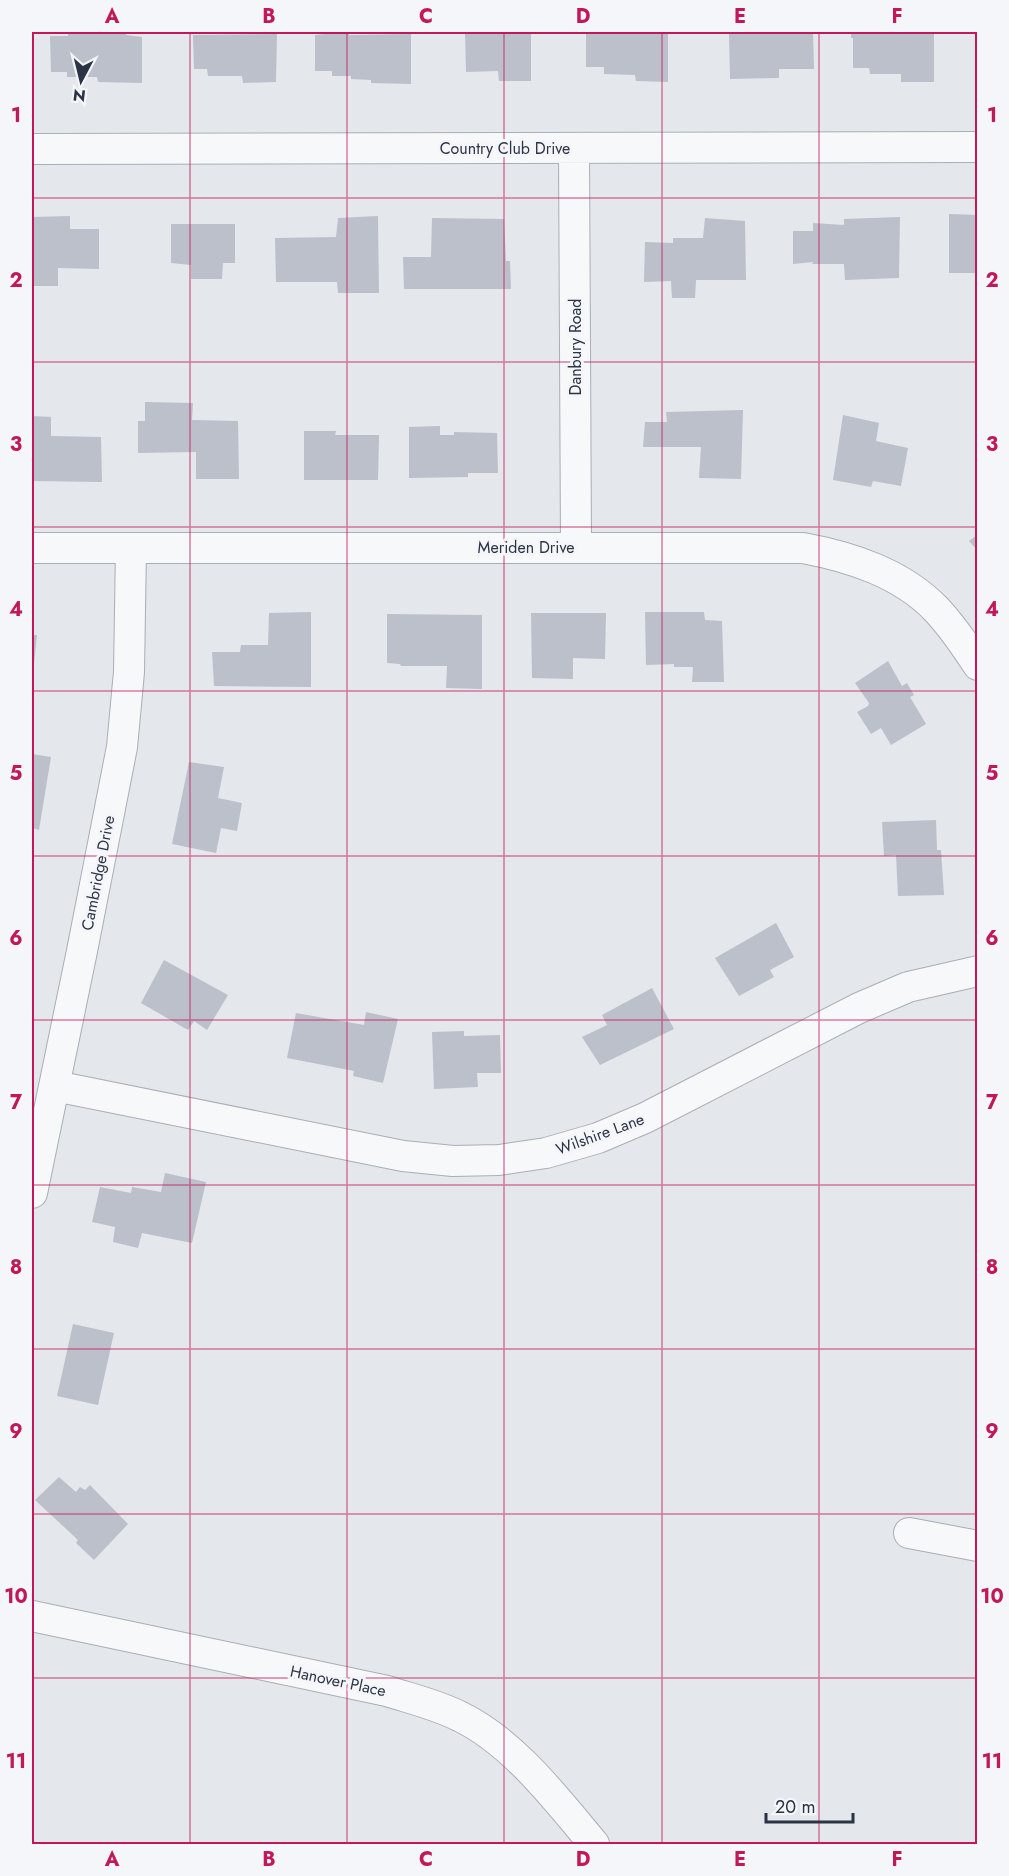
<svg xmlns="http://www.w3.org/2000/svg" width="1009" height="1876" font-family="Jost,sans-serif">
  <style>
    .building { fill: #bbc0ca }
    .lines { fill: none; stroke-linecap: round; stroke-linejoin: round }
    .street-casing { stroke: #a9aeb7; stroke-width: 32 }
    .street { stroke: #f7f8fa; stroke-width: 30 }
    .grid { fill: none; stroke: #c2185b; stroke-width: 1.5; stroke-opacity: 0.55 }
    .labels { text-anchor: middle; dominant-baseline: central; stroke-width: 6; stroke-linejoin: round; paint-order: stroke }
    .street-label { font-size: 16px; fill: #2b3445; stroke: #f4f6f9 }
    .neatline { fill: none; stroke: #c2185b; stroke-width: 2 }
    .grid-label { font-size: 20px; text-anchor: middle; font-weight: bold; fill: #c2185b }
  </style>
  <rect width="100%" height="100%" fill="#e4e7ec"/>
  <path class="building" d="M68,32H126V35L142,37V83L98,82L97,77H67V72H51L50,36H68Z
    M325,32H349V35L411,34V84L371,83V80L351,79V76H332V71H315V35L325,34Z
    M465,32H531V81H499L498,71L466,72Z
    M586,32H668V82L636,81L635,75L604,74V67H586Z
    M729,32H813L814,69H779V78L730,79Z
    M851,32L934,34V82H901V74H870L869,68H853V38H851Z
    M277,34L276,82L243,83L242,76H208L207,69H194L193,35Z
    M949,214L978,215V273H949Z
    M70,216V229H99V269L58,268V286H32V217Z
    M378,216L379,293H338L337,282H276L275,238L336,237L338,218Z
    M900,217L899,278L845,280L844,264H812L813,262L793,264V231H813V223L844,225V219Z
    M432,218L504,219L506,261H510L511,289H404L403,257H431Z
    M705,218L745,221L746,280H696L695,298H672L671,281L644,282L645,242L673,243V238H703Z
    M171,224H235V263H223L222,279H191V265L171,263Z
    M145,402L193,403L192,420L238,421L239,479H196V452L138,453V421H145Z
    M743,410L741,479L699,478L701,447H643L645,422H667L666,412Z
    M843,415L879,423L876,441L908,448L901,486L873,481L871,487L833,480Z
    M32,416L51,417V436L101,437L102,482L32,481Z
    M440,426V435H454V432L497,433L498,473H468V477L409,478V427Z
    M304,431H336L335,435H379L378,480H304Z
    M978,534V551L969,541Z
    M311,612V687L214,686L212,652H240L241,645H268L269,613Z
    M645,612H704L705,620L722,621L724,682H692L693,667H674V664L646,665Z
    M531,613H606L605,659L573,658V679L532,678Z
    M387,614L482,615V689L446,688L447,666H401L400,664L387,663Z
    M32,635H37L33,673H32Z
    M888,661L902,686L907,683L914,695L910,697L926,724L891,745L881,728L871,734L857,712L868,706L869,703L855,683Z
    M32,754L51,757L39,830L32,828Z
    M189,762L224,767L218,798L242,803L237,831L221,828L216,853L172,844Z
    M936,820L937,850H941L944,895L898,896L896,855L884,856L882,822Z
    M776,923L794,957L770,970L774,977L739,996L715,958Z
    M164,960L228,995L207,1030L194,1021L188,1030L141,1003Z
    M652,988L674,1029L600,1065L582,1037L607,1025L602,1015Z
    M366,1012L398,1019L383,1083L353,1076L354,1071L287,1058L296,1013L364,1025Z
    M464,1031V1036L500,1035L501,1073H477L478,1087L434,1089L432,1032Z
    M165,1173L206,1182L192,1243L142,1233L138,1248L113,1242L115,1227L92,1222L100,1187L131,1193L132,1187L161,1192Z
    M73,1324L114,1333L98,1405L57,1396Z
    M59,1477L76,1492L80,1487L85,1490L90,1485L128,1524L94,1560L76,1543L78,1540L35,1500Z"/>
  <g class="lines">
    <defs>
      <path id="street" d="M574,148L576,547
        M32,149L978,147
        M32,548H803C851,557 901,573 936,609C952,626 965,645 978,665
        M55,1086L403,1156L453,1161L499,1160L546,1153L598,1138L645,1118L859,1008L908,987L978,971
        M32,1193L82,951L122,747L129,672L131,548
        M909,1533L978,1546
        M32,1616L387,1691C412,1699 438,1705 461,1717C514,1743 557,1800 594,1844"/>
    </defs>
    <use href="#street" class="street-casing"/>
    <use href="#street" class="street"/>
  </g>
  <path class="grid" d="M190,32V1844M347,32V1844M504,32V1844M662,32V1844M819,32V1844M32,198H978M32,362H978M32,527H978M32,691H978M32,856H978M32,1020H978M32,1185H978M32,1349H978M32,1514H978M32,1678H978"/>
  <g class="labels">
    <g class="street-label">
      <text x="505" y="148">Country Club Drive</text>
      <text transform="translate(575 347) rotate(-90)">Danbury Road</text>
      <text x="526" y="547">Meriden Drive</text>
      <text transform="translate(98 873) rotate(-79)">Cambridge Drive</text>
      <text transform="translate(600 1134) rotate(-20)">Wilshire Lane</text>
      <text transform="translate(338 1681) rotate(12)">Hanover Place</text>
    </g>
  </g>
  <rect width="1009" height="1876" fill="none" stroke="#f4f6f9" stroke-width="66"/>
  <g transform="translate(81 81) rotate(187)" stroke="#f4f6f9" stroke-width="4.5" paint-order="stroke">
  <path d="M0-4.5L10 22L0 15L-10 22Z" fill="#2b3445"/>
  <text y="-9" font-size="16" font-weight="bold" text-anchor="middle" fill="#2b3445">N</text>
  </g>
  <path d="M766 1813v9h87v-9" fill="none" stroke="#2b3445" stroke-width="3"/>
  <text x="775" y="1813" font-size="18" fill="#2b3445" stroke="#f4f6f9" stroke-width="4.5" paint-order="stroke">20 m</text>
  <rect x="33" y="33" width="943" height="1810" class="neatline"/>
  <g class="grid-label">
    <text x="112" y="23">A</text>
    <text x="269" y="23">B</text>
    <text x="426" y="23">C</text>
    <text x="583" y="23">D</text>
    <text x="740" y="23">E</text>
    <text x="897" y="23">F</text>
    <text x="16" y="122">1</text>
    <text x="992" y="122">1</text>
    <text x="16" y="287">2</text>
    <text x="992" y="287">2</text>
    <text x="16" y="451">3</text>
    <text x="992" y="451">3</text>
    <text x="16" y="616">4</text>
    <text x="992" y="616">4</text>
    <text x="16" y="780">5</text>
    <text x="992" y="780">5</text>
    <text x="16" y="945">6</text>
    <text x="992" y="945">6</text>
    <text x="16" y="1109">7</text>
    <text x="992" y="1109">7</text>
    <text x="16" y="1274">8</text>
    <text x="992" y="1274">8</text>
    <text x="16" y="1438">9</text>
    <text x="992" y="1438">9</text>
    <text x="16" y="1603">10</text>
    <text x="992" y="1603">10</text>
    <text x="16" y="1768">11</text>
    <text x="992" y="1768">11</text>
    <text x="112" y="1866">A</text>
    <text x="269" y="1866">B</text>
    <text x="426" y="1866">C</text>
    <text x="583" y="1866">D</text>
    <text x="740" y="1866">E</text>
    <text x="897" y="1866">F</text>
  </g>
</svg>
